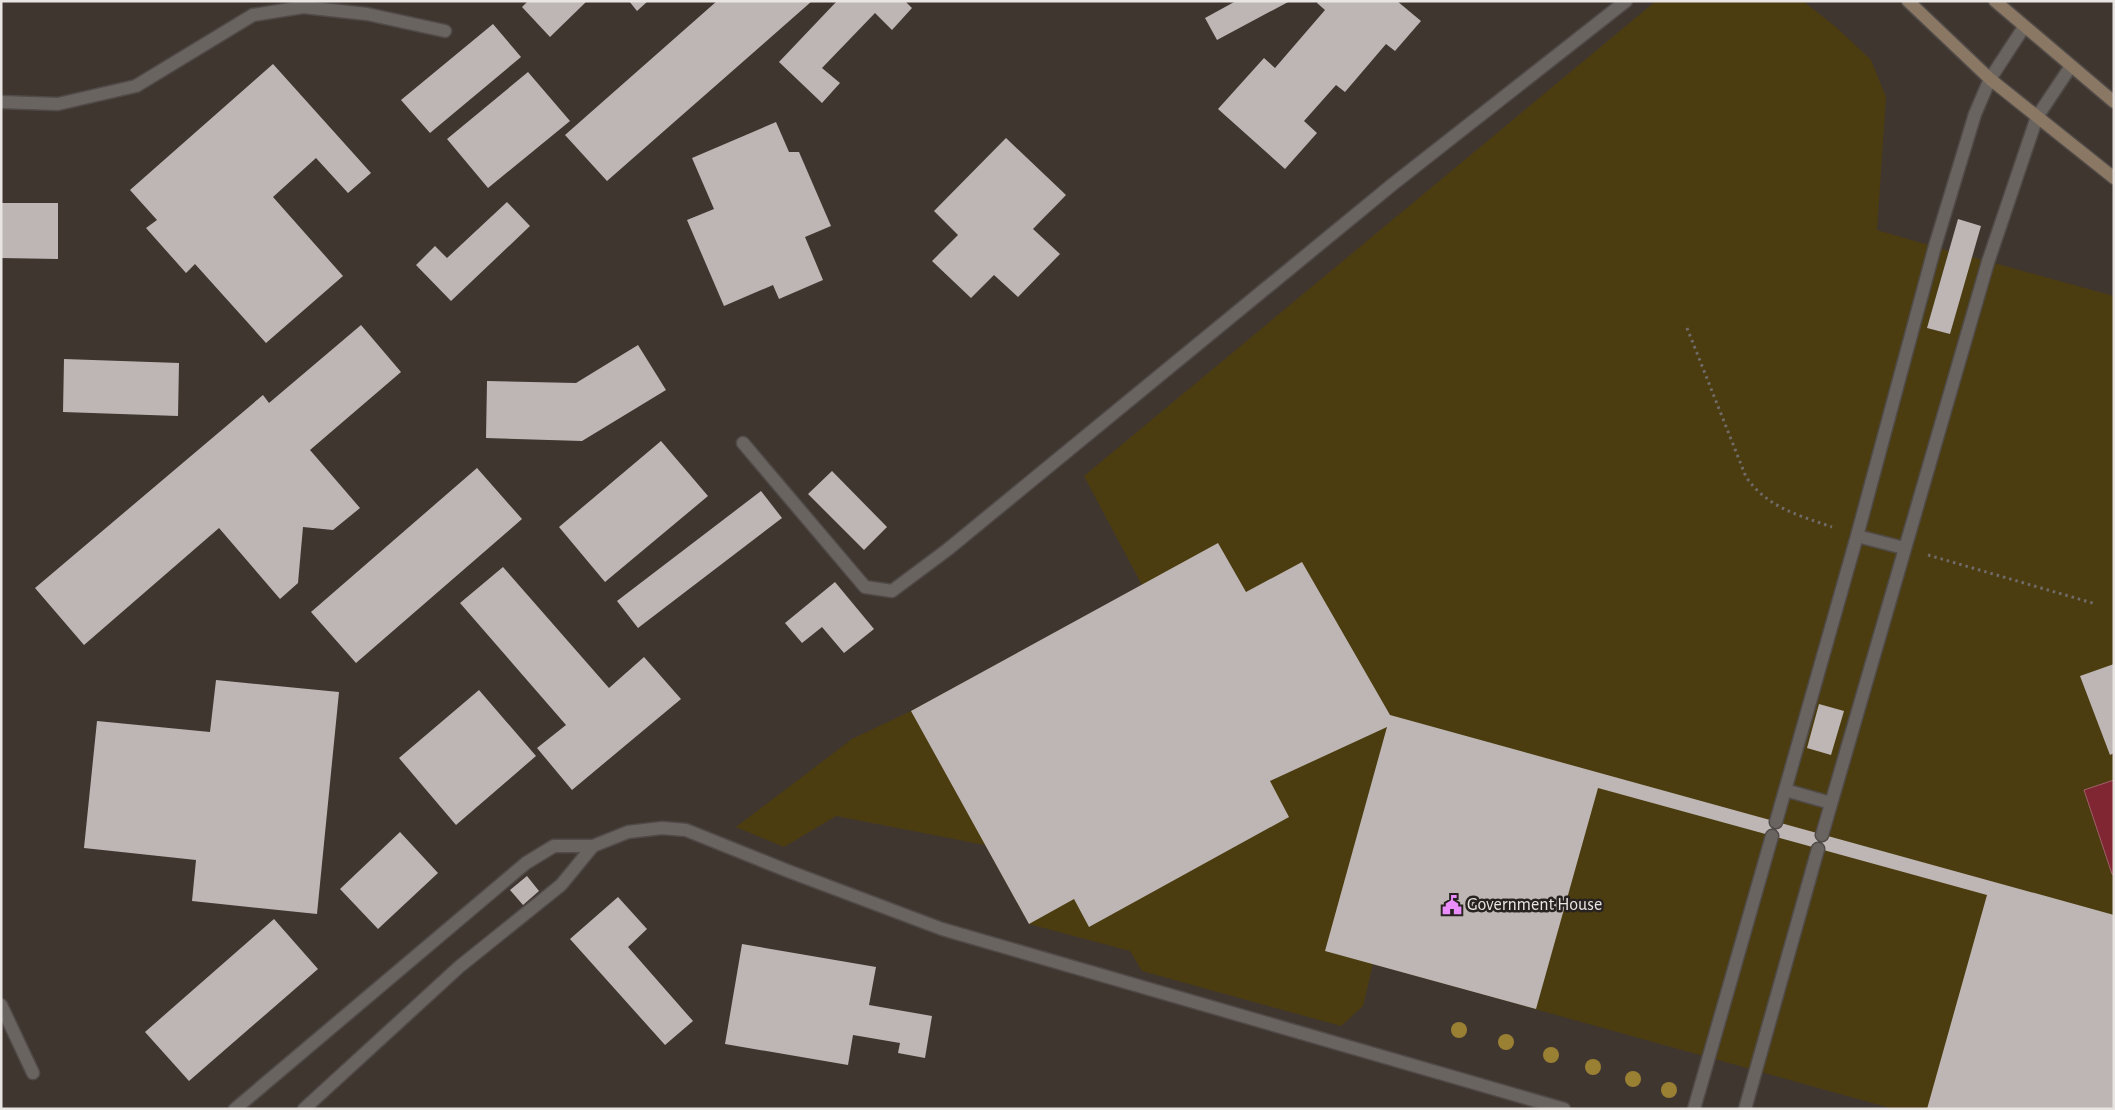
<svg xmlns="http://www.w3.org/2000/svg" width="2115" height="1110" font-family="'Alegreya Sans',sans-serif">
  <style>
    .built { fill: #403630 }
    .green { fill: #4c3d10 }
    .water { fill: #7f2632; stroke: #9f5f67 }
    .building { fill: #bdb6b4 }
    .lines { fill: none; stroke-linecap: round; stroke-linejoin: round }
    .lane-casing { stroke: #504b48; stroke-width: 15 }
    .street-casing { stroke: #504b48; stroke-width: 15 }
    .secondary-casing { stroke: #504b48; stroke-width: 15 }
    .path { stroke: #706b69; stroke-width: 3; stroke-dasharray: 2.5 4; stroke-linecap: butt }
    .lane { stroke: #6a6461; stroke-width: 12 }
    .street { stroke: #6a6461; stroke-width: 12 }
    .secondary { stroke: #8b7864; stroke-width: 12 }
    .tree { fill: #998033 }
    .labels { text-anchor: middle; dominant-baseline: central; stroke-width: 5; stroke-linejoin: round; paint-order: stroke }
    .poi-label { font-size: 18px; fill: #e9e5e3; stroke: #282320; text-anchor: start }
  </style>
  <rect width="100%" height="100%" fill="#322d2a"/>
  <path class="built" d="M1,1H2114V1109H1Z"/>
  <path class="green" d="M1656,1H1803L1837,28L1871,60L1886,97L1877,230L1949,251L1927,328L1950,334L1972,257L2114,296V1109H1894L1373,964L1363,1006L1341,1026L1142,971L1130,951L1029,924L985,845L836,816L784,847L736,827L852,739L911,711L1142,585L1084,476Z"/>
  <path class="water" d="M2114,780V874H2112L2084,790Z"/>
  <path class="building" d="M528,1H587L550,37L522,7Z
    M629,1H648L637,11Z
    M717,1H812L607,181L565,135Z
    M837,1H905L912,8L892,30L875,13L822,68L840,83L822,103L779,62Z
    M1236,1H1290L1217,40L1205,18Z
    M1318,1H1397L1421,21L1395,51L1386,44L1345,92L1336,85L1304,121L1317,133L1285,169L1218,109L1264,58L1275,68L1325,10L1317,3Z
    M493,24L521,57L430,133L401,100Z
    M273,64L371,173L348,193L316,158L273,197L343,276L266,343L195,264L186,273L146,228L157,220L130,190Z
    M528,72L570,121L488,188L447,139Z
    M776,122L789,152H799L831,226L805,237L823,280L779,299L773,285L724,306L687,220L714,209L692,158Z
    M1006,138L1066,195L1033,229L1060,254L1018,297L994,275L971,298L932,261L958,235L934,211Z
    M507,202L530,226L451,301L416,265L435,246L447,258Z
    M1,203H58V259L1,258Z
    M1958,219L1981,226L1950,334L1927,328Z
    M361,325L401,372L310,450L360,508L333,530L303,527L298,583L280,599L219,528L84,645L35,588L263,395L269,403Z
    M638,345L666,390L582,441L486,438L487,381L576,383Z
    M64,359L179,363L178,416L63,412Z
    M661,441L708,496L605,582L559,527Z
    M477,468L522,519L356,663L311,612Z
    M832,471L887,527L864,550L808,494Z
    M761,491L782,518L638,628L617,601Z
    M1218,543L1246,592L1302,562L1390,715L2114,915V1109H1927L1987,895L1598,788L1536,1009L1325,951L1387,727L1270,781L1289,817L1089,927L1074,899L1029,924L911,711Z
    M503,567L609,688L644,657L681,699L572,790L537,748L566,725L460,603Z
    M835,582L874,629L844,653L822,627L802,643L785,623Z
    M2114,664V753L2110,755L2080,676Z
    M216,680L339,692L317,914L192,901L196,860L84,848L97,721L210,732Z
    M479,690L536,756L456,825L399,758Z
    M1819,704L1844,711L1831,755L1807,748Z
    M400,832L438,873L378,929L340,889Z
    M527,876L539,891L523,905L510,890Z
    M618,897L647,929L628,947L693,1021L665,1045L570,939Z
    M274,919L318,969L189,1081L145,1032Z
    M742,944L876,967L869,1005L932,1016L925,1058L898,1053L900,1043L853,1035L848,1065L725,1044Z"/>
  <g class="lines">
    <defs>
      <path id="lane" d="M1,102L58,104L136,86L253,15L303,7L367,14L445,31
        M743,443L865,587L892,591L947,550L1393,184L1626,1
        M1857,536L1904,548
        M1785,790L1831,803
        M1776,822L1857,536L1935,246L1975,114L1990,79L2024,27
        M1822,835L1988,262L2037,117L2071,66
        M235,1109L526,863L554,846H593L628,832L662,828L686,830L788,871L942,929L1564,1109
        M304,1109L459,967L561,885L593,846
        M1694,1109L1772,836
        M1745,1109L1818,849"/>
      <path id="street" d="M1,1005L33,1073"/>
      <path id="secondary" d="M1908,1L1990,79L2114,178
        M1995,1L2114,102"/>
    </defs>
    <use href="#lane" class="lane-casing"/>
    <use href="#street" class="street-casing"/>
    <use href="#secondary" class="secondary-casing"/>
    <path class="path" d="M1687,328L1746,477C1768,508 1798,515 1832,527
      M1928,555L2096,604"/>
    <use href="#lane" class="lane"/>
    <use href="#street" class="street"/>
    <use href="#secondary" class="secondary"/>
  </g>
  <g class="tree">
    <circle cx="1459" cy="1030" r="8"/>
    <circle cx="1506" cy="1042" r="8"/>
    <circle cx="1551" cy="1055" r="8"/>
    <circle cx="1593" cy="1067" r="8"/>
    <circle cx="1633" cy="1079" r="8"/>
    <circle cx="1669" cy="1090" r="8"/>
  </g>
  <defs>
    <symbol id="civic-bare" viewBox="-9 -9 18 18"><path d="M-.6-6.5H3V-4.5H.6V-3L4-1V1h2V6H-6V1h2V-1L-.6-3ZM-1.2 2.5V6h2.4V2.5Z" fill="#ea8dfd" stroke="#282320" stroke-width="2.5" paint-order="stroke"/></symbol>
  </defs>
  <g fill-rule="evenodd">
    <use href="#civic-bare" x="1438" y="891" width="28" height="28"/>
  </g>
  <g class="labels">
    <g class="poi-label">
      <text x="1467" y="905">Government House</text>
    </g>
  </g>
  <rect width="2115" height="1110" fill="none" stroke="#e9e5e3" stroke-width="5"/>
</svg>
